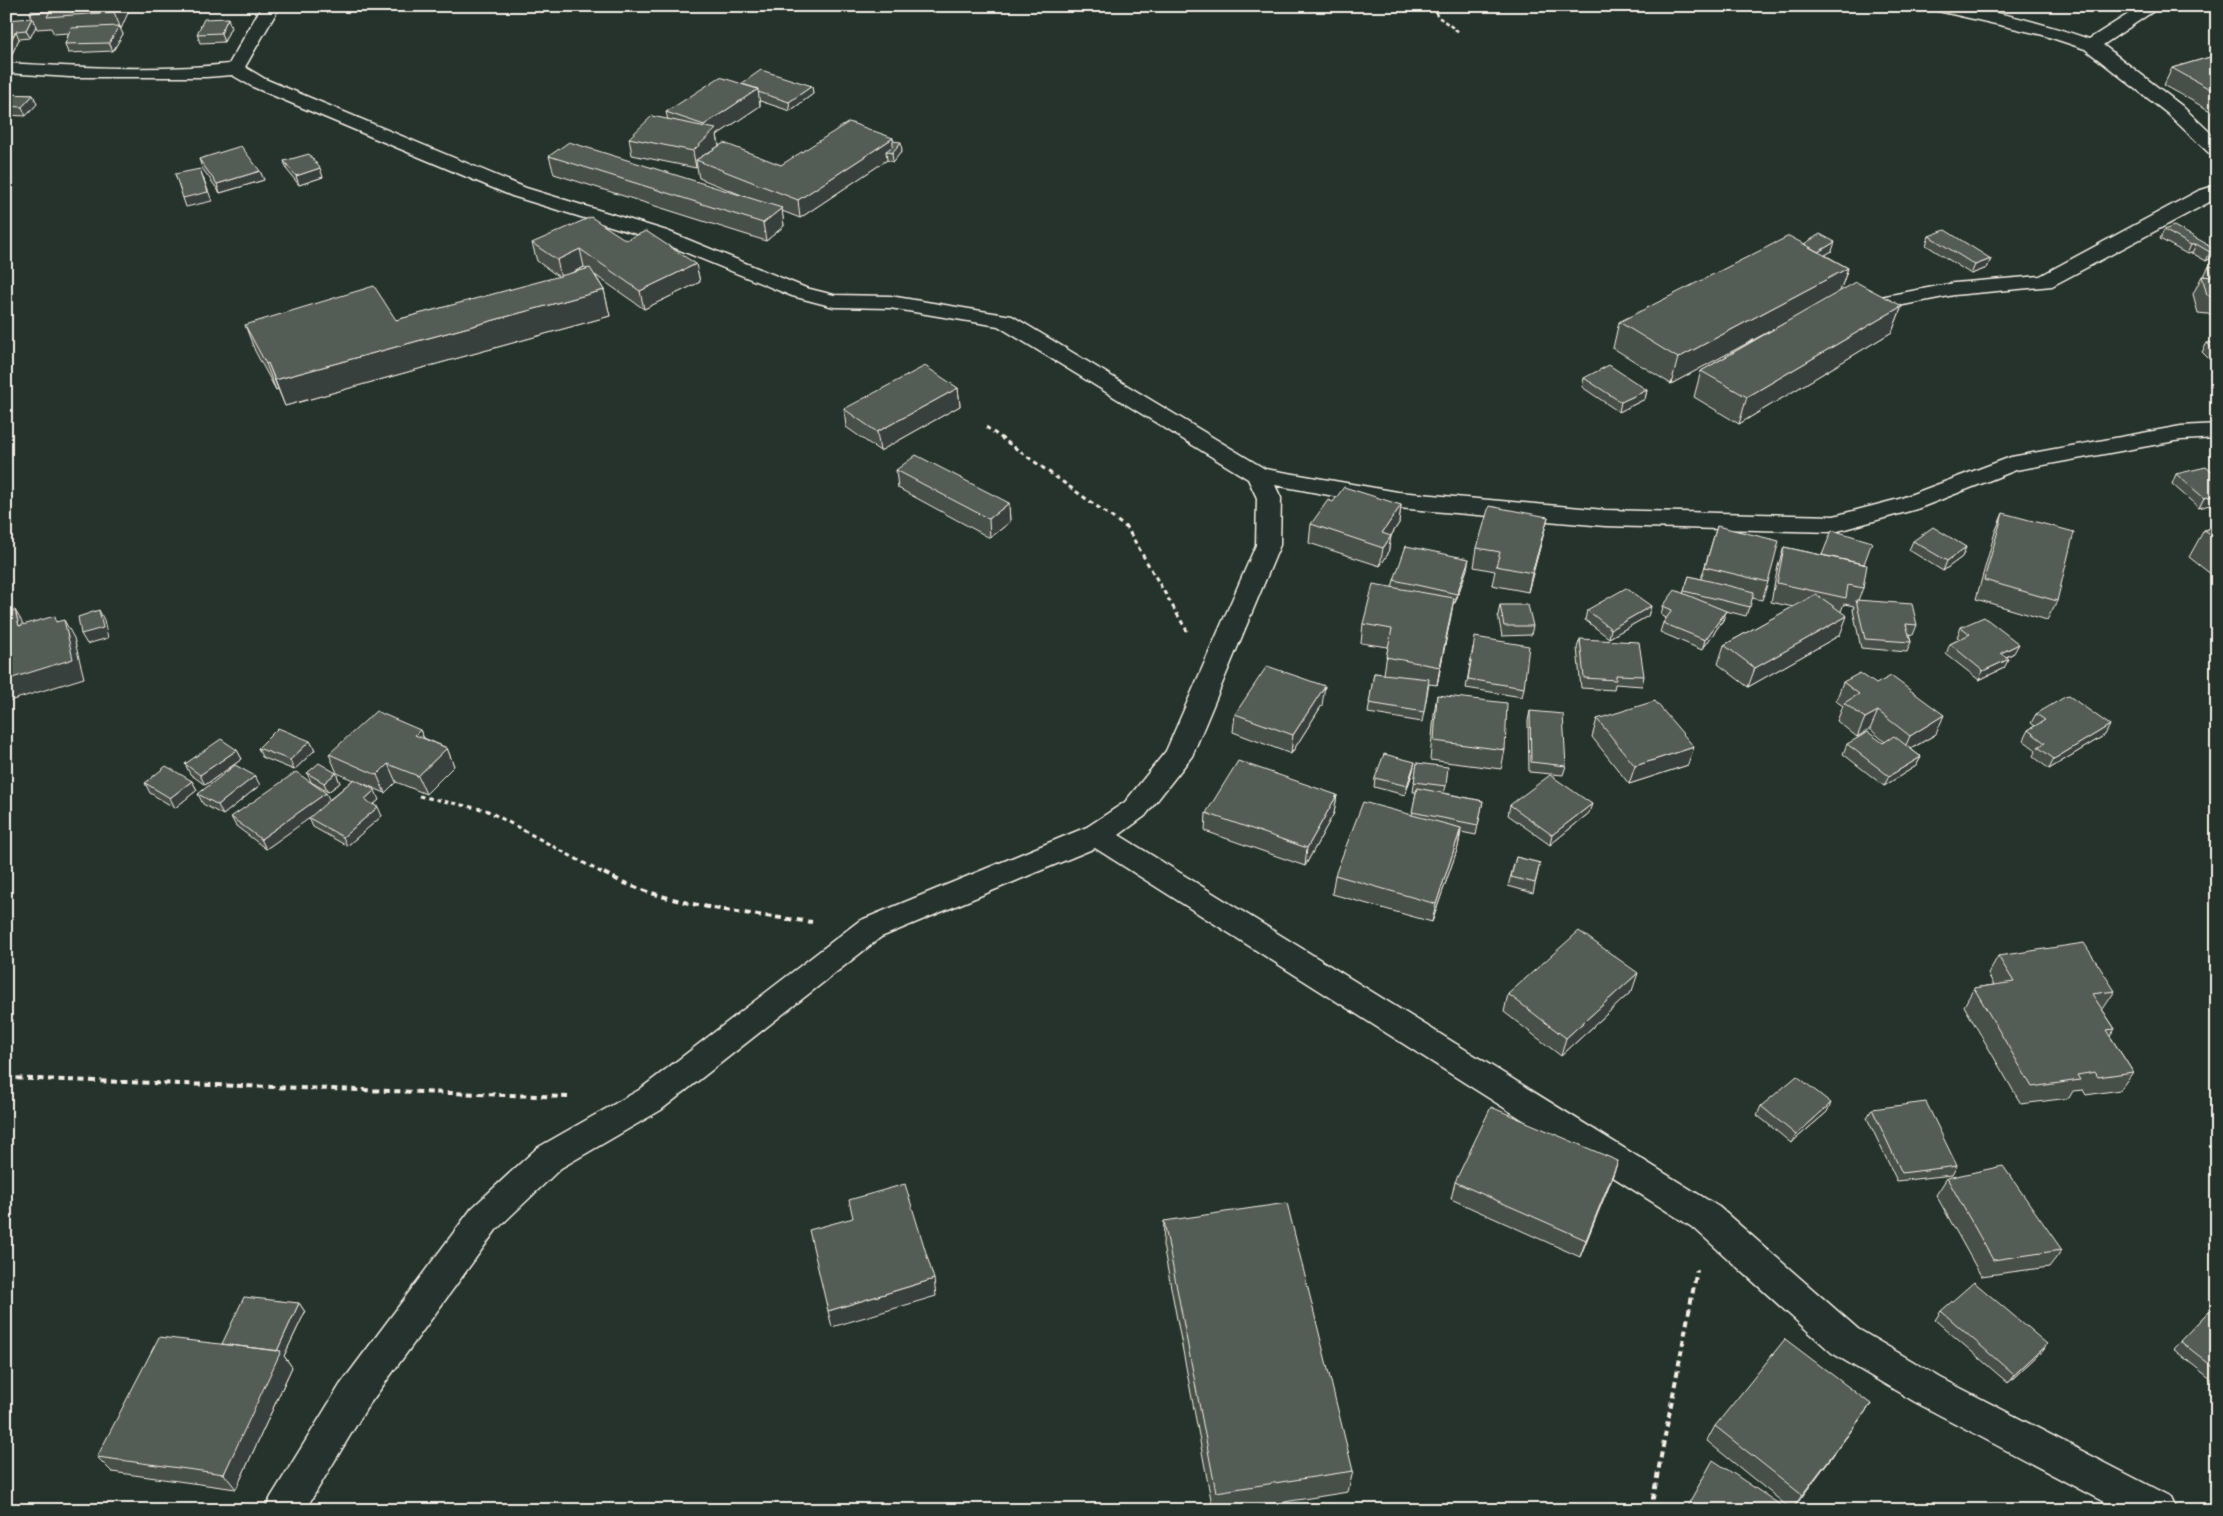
<svg xmlns="http://www.w3.org/2000/svg" width="2223" height="1516" font-family="Kalam,sans-serif">
  <style>
    .lines { fill: none; stroke-linecap: round; stroke-linejoin: round }
    .minor-casing { stroke: #f4f1e8; stroke-width: 3 }
    .path-far2 { stroke: #f4f1e8; stroke-width: 2.5; stroke-dasharray: 4 2.5; stroke-linecap: butt }
    .path-far1 { stroke: #f4f1e8; stroke-width: 3; stroke-dasharray: 4.5 4; stroke-linecap: butt }
    .path { stroke: #f4f1e8; stroke-width: 4; stroke-dasharray: 6 4.5; stroke-linecap: butt }
    .minor { fill: #26332d; fill-rule: evenodd }
    .wall { fill: #474f49; stroke: #f4f1e8; fill-rule: evenodd }
    .shaded-wall { fill: #39403c; stroke: #f4f1e8 }
    .building { fill: #525c55; stroke: #f4f1e8 }
  </style>
  <rect width="100%" height="100%" fill="#26332d"/>
  <filter id="ink" filterUnits="userSpaceOnUse"><feTurbulence type="fractalNoise" baseFrequency=".02" numOctaves="2"/><feDisplacementMap in="SourceGraphic" scale="10" xChannelSelector="R" yChannelSelector="G"/><feConvolveMatrix kernelMatrix="1 2 1 2 8 2 1 2 1" color-interpolation-filters="sRGB"/></filter>
  <g filter="url(#ink)">
    <g class="lines">
      <defs>
        <path id="minor" d="M262,6H280L245,67L265,79L526,188L667,231L806,288L834,295L890,296L1012,316L1265,469L1398,492L1605,510L1834,516L1899,499L2011,457L2181,426L2217,424V438L2181,440L2016,470L1917,509L1834,532L1605,526L1398,508L1275,485L1281,498L1280,545L1192,756L1145,816L1119,835L1719,1207L1858,1329L1941,1378L2171,1497L2177,1510H2119L1915,1402L1832,1353L1695,1229L1095,848L881,937L661,1110L561,1168L496,1230L366,1409L305,1510H265L271,1497L340,1385L472,1208L537,1148L639,1090L859,921L1087,827L1125,802L1166,751L1256,545L1257,498L1248,479L998,326L890,308L834,307L792,296L653,239L512,196L253,87L232,75L206,77H70L6,73V63C79,67 156,72 229,64Z
          M1932,6C1985,6 2038,22 2089,39L2141,6H2161L2103,45L2182,106L2217,139V156L2210,154L2168,114L2085,49L2043,35L1934,10Z
          M2217,185V198L2052,286L1954,295L1883,309L1875,308L1872,303L1875,298L1954,283L2040,276L2198,191Z"/>
      </defs>
      <use href="#minor" class="minor-casing"/>
      <path class="path-far2" d="M1434,6L1437,16L1459,32"/>
      <path class="path-far1" d="M986,427L1127,528L1187,631
        M419,796L486,810L606,875"/>
      <path class="path" d="M604,873C665,906 744,913 812,922
        M6,1078L568,1097
        M1654,1510L1653,1498L1697,1270"/>
      <use href="#minor" class="minor"/>
    </g>
    <path class="wall" d="M131,6L120,29L123,34L113,51L68,53L65,44L69,33L54,34L51,28L37,29L30,13Z
      M6,20L36,26L30,38L19,39L12,54L6,55Z
      M231,27L224,42L200,43L197,34Z
      M2217,55V112L2214,113L2164,85L2172,68Z
      M741,84L812,86L813,94L790,111L760,101V106L717,135L719,146L781,165L893,138V141L902,151L893,162L887,160L800,218L782,211L784,226L766,241L554,174L549,156L749,198L699,178L697,167L696,168L632,155L629,138L668,120L666,112Z
      M6,94L33,95L37,104L26,116L6,115Z
      M199,159L260,171L264,180L220,193L202,168Z
      M284,161L323,177L299,185L287,170Z
      M2164,230L2216,249L2211,258L2206,261L2192,253L2187,254L2160,239Z
      M1929,236L1991,259L1987,268L1971,274L1926,245Z
      M626,240L696,264L700,282L644,309L595,275L604,290L610,316L285,406L278,389L276,390L255,351L245,325L396,320L559,277L537,261L532,243ZM584,267L587,269L570,274Z
      M1804,244L1832,251L1825,255L1848,268L1840,291L1902,306L1892,332L1739,424L1694,397L1701,371L1782,324L1671,384L1613,348L1619,322Z
      M2209,266L2217,267V315L2198,313L2193,294L2202,276H2204Z
      M2217,342V367L2202,352L2207,343Z
      M1584,378L1647,390L1645,399L1619,412L1582,387Z
      M958,388L960,406L880,451L846,427L844,409Z
      M896,470L1009,503L1010,522L990,538L898,488Z
      M2176,474L2217,476L2199,508L2172,484Z
      M1333,502L1401,505L1399,523L1391,536L1388,554L1380,566L1309,543L1311,524Z
      M2003,513L2057,601L2047,620L1976,599L1995,532Z
      M1548,517L1543,536L1528,592L1492,585L1495,571L1474,567L1477,548Z
      M1717,526L1768,582L1762,600L1752,598L1746,616L1726,611L1723,620L1702,650L1660,632L1663,623L1666,618L1661,615L1663,606L1683,594L1689,576L1701,579Z
      M2217,526V579L2189,557L2204,530Z
      M1913,541L1966,547L1962,557L1943,571L1909,550Z
      M1784,547L1864,564L1863,588L1858,600L1917,625L1913,635L1909,634L1911,642L1907,652L1861,648L1853,610L1854,606L1844,604L1841,611L1840,635L1748,687L1718,664L1724,645L1793,607L1771,602L1778,566Z
      M1467,569L1455,603H1453L1437,685L1429,684L1422,722L1368,713L1374,673L1384,674L1388,647L1361,643L1363,624L1392,587L1394,580Z
      M1500,605L1533,626L1531,635L1502,636L1498,615Z
      M1651,606L1648,616L1609,638L1585,620L1587,610Z
      M1961,627L2014,653L2007,657L2004,668L1979,680L1946,654L1950,644L1960,639L1957,637Z
      M1580,639L1644,676L1642,686L1615,684L1614,690L1581,688L1577,648Z
      M1473,647L1524,688L1522,697L1466,688Z
      M1843,682L1936,734L1911,749L1921,757L1916,766L1884,786L1843,754L1847,744L1883,743L1885,742L1870,729L1857,737L1837,721L1843,706L1836,701Z
      M1437,695L1505,750L1501,769L1430,760L1434,714Z
      M1322,705L1291,754L1233,732L1235,714Z
      M1530,711L1566,766L1563,775L1529,772L1528,721Z
      M2036,714L2105,735L2049,769L2033,756L2036,750L2023,740L2028,730L2035,726L2031,723Z
      M1597,719L1688,765L1629,784L1592,737Z
      M420,730L424,738L447,748L454,766L426,794L396,782L385,793L362,783L379,800L373,805L382,816L347,846L313,827L309,818L266,849L236,826L231,817L329,800L353,780L337,773L329,754Z
      M310,741L315,750L294,770L262,757L258,748Z
      M237,750L242,759L205,785L190,774L185,764Z
      M1417,763L1446,786L1444,793L1483,801L1476,835L1461,832L1458,847L1432,922L1332,894L1335,875L1412,815L1416,792H1413Z
      M1413,771L1405,795L1374,787L1375,778Z
      M307,773H336L340,783L328,792L311,782Z
      M192,781L197,790L175,808L150,793L145,783Z
      M260,785L223,815L203,804L198,794Z
      M1337,795L1334,813L1305,866L1205,831L1206,813Z
      M1510,805L1589,813L1550,845L1508,815Z
      M1516,857L1540,863L1533,893L1508,886Z
      M1998,956L2115,991L2103,1009H2102L2115,1029L2110,1036L2133,1072L2120,1090L2086,1095L2083,1090L2073,1091L2069,1098L2021,1104L1964,1006L1974,988L1994,985L1988,974Z
      M1632,991L1561,1056L1504,1012L1508,994Z
      M1761,1106L1827,1112L1791,1143L1757,1115Z
      M1872,1109L1957,1166L1952,1175L1897,1181L1867,1118Z
      M1612,1178L1580,1257L1451,1199L1455,1182Z
      M1947,1178L2062,1250L2049,1267L1981,1276L1936,1195Z
      M1164,1221L1353,1471L1348,1492L1234,1510H1213L1163,1245Z
      M299,1303L305,1312L284,1356L292,1367L236,1489L112,1472L97,1457L222,1344Z
      M2211,1309L2217,1314V1384L2173,1349Z
      M1941,1311L2047,1344L2041,1352L2008,1383L1935,1320Z
      M1871,1404L1860,1419L1792,1510L1707,1441L1715,1426Z"/>
    <path class="shaded-wall" d="M117,6H131L121,29L114,12Z
      M330,6H342L331,9Z
      M32,18L36,26L30,38L26,30Z
      M228,18L231,27L224,42L221,33Z
      M119,26L123,34L113,51L109,43Z
      M16,31L19,39L12,54L8,46Z
      M812,86L813,94L790,111L789,102Z
      M758,89L760,106L717,135L719,146L696,160L697,167L696,168L693,151L706,138L704,125Z
      M33,95L37,104L26,116L22,107Z
      M2217,106V112L2214,113Z
      M893,138L894,150L901,142L902,151L893,162L892,153L886,151L887,160L800,218L798,200Z
      M320,168L323,177L299,185L296,176Z
      M200,169L212,201L186,207L183,198Z
      M260,171L264,180L220,193L217,184Z
      M782,208L784,226L766,241L763,223Z
      M1835,242L1832,251L1815,261L1818,252Z
      M2196,244L2192,253L2187,254L2191,245Z
      M580,249L584,267L561,278L557,260Z
      M2216,249L2211,258L2206,261L2210,252Z
      M1991,259L1987,268L1971,274L1975,265Z
      M696,264L700,282L644,309L640,291Z
      M1848,268L1839,294L1671,384L1678,358Z
      M604,290L610,316L285,406L275,380Z
      M1902,306L1892,332L1739,424L1747,397Z
      M268,363L278,389L276,390L266,364Z
      M958,388L960,406L880,451L877,432Z
      M1647,390L1645,399L1619,412L1621,402Z
      M2217,495V503L2199,508L2204,498Z
      M1009,503L1010,522L990,538L989,519Z
      M1401,505L1399,523L1383,548L1382,533Z
      M1548,517L1543,536L1528,592L1532,573Z
      M1391,536L1388,554L1380,566L1383,548Z
      M1966,547L1962,557L1943,571L1947,561Z
      M1469,559L1467,569L1455,603L1457,594Z
      M1454,598L1451,616L1437,685L1440,667Z
      M1651,606L1648,616L1609,638L1611,629Z
      M15,610L26,629L19,626Z
      M99,610L104,620L108,638L87,644L81,634Z
      M1726,611L1723,620L1702,650L1705,640Z
      M1847,616L1840,635L1748,687L1755,668Z
      M64,620L74,638L84,678L6,702V680Z
      M2019,644L2014,653L1996,662L2001,653Z
      M2009,659L2004,668L1979,680L1983,671Z
      M1325,686L1322,705L1291,754L1293,735Z
      M1878,711L1870,729L1857,737L1865,718Z
      M1944,715L1936,734L1902,754L1910,736Z
      M2110,725L2105,735L2049,769L2054,759Z
      M420,730L428,748L415,735Z
      M310,741L315,750L294,770L290,760Z
      M1694,747L1688,765L1629,784L1635,766Z
      M447,748L454,766L426,794L418,776Z
      M237,750L242,759L205,785L200,775Z
      M1921,757L1916,766L1884,786L1889,776Z
      M1415,762L1413,771L1405,795L1407,786Z
      M388,764L396,782L385,793L377,775Z
      M336,773L340,783L328,792L324,783Z
      M255,776L260,785L223,815L218,805Z
      M192,781L197,790L175,808L170,798Z
      M375,790L379,800L368,809L364,800Z
      M326,793L331,803L266,849L261,839Z
      M1337,795L1334,813L1305,866L1307,848Z
      M1592,804L1589,813L1550,845L1552,835Z
      M378,807L382,816L347,846L343,837Z
      M1461,828L1458,847L1432,922L1436,904Z
      M1638,973L1632,991L1561,1056L1566,1038Z
      M1831,1103L1827,1112L1791,1143L1796,1135Z
      M1618,1161L1612,1178L1580,1257L1586,1240Z
      M934,1279L936,1296L832,1327L828,1311Z
      M299,1303L305,1312L284,1356L292,1367L236,1489L224,1474L277,1351Z
      M2047,1344L2041,1352L2008,1383L2014,1375Z
      M1871,1404L1860,1419L1792,1510L1802,1495Z"/>
    <path class="building" d="M33,6H117L114,12L47,17L50,11L30,13Z
      M32,18L26,30L16,31L8,46H6V20Z
      M228,18L221,33L197,34L204,19Z
      M119,26L109,43L65,44L71,28Z
      M2217,55V93L2172,68Z
      M761,70L812,86L789,102L758,92V89L741,84Z
      M720,77L758,89L704,125L666,112Z
      M6,94L33,95L22,107L6,106Z
      M652,116L716,129L693,151L629,138Z
      M849,122L893,138L798,200L696,160L724,143L781,165Z
      M893,141L901,142L892,153L886,151L893,146Z
      M569,142L782,208L763,223L549,156Z
      M241,146L260,171L217,184L199,159Z
      M309,154L320,168L296,176L284,161Z
      M200,169L208,192L183,198L175,174Z
      M591,217L626,240L646,231L696,264L640,291L580,249L557,260L532,243Z
      M2174,226L2216,249L2210,252L2196,244L2191,245L2164,230Z
      M1945,230L1991,259L1975,265L1929,236Z
      M1820,234L1835,242L1818,252L1804,244Z
      M1789,236L1848,268L1678,358L1619,322Z
      M2209,266L2217,267V296L2207,295L2202,276L2212,277Z
      M590,268L604,290L275,380L268,363L266,364L245,325L374,286L396,320Z
      M1856,282L1902,306L1747,397L1701,371Z
      M2217,342V353L2207,343Z
      M1609,365L1647,390L1621,402L1584,378Z
      M925,366L958,388L877,432L844,409Z
      M916,455L1009,503L989,519L896,470Z
      M2206,467L2217,476V495L2204,498L2176,474Z
      M1344,487L1401,505L1382,533L1391,536L1383,548L1311,524L1328,500L1333,502Z
      M1489,506L1548,517L1532,573L1496,566L1500,552L1477,548Z
      M2003,513L2074,532L2057,601L1984,580Z
      M1717,526L1779,541L1768,582L1705,567Z
      M2217,526V540L2204,530Z
      M1933,527L1966,547L1947,561L1913,541Z
      M1832,530L1872,542L1864,564L1822,555Z
      M1406,546L1469,559L1457,594L1394,580Z
      M1784,547L1867,565L1863,588L1848,585L1846,598L1777,583Z
      M1689,576L1754,592L1750,607L1684,591Z
      M1373,584L1454,598L1440,667L1386,657L1392,629L1363,624Z
      M1626,588L1651,606L1611,629L1587,610Z
      M1675,590L1726,611L1705,640L1663,623L1672,610L1663,606Z
      M1816,594L1847,616L1755,668L1724,645Z
      M1856,600L1912,604L1917,625L1906,624L1911,642L1865,639Z
      M1500,605H1528L1533,626H1504Z
      M15,610L19,626L55,616L56,622L64,620L73,659L6,680V613Z
      M99,610L103,628L81,634L78,617Z
      M1984,617L2019,644L2001,653L2009,659L1983,671L1950,644L1970,634L1961,627Z
      M1475,637L1529,646L1524,688L1468,679Z
      M1580,639L1639,642L1644,676L1616,675V680L1584,678Z
      M1267,666L1325,686L1293,735L1235,714Z
      M1374,673L1429,679L1424,712L1369,703Z
      M1860,673L1876,684L1891,676L1944,715L1910,736L1878,711L1865,718L1844,703L1859,694L1843,682Z
      M1437,695L1507,703L1505,750L1434,741Z
      M2069,696L2110,725L2054,759L2038,747L2045,743L2028,730L2045,720L2036,714L2065,697Z
      M1655,701L1694,747L1635,766L1597,719Z
      M376,711L420,730L415,735L447,748L418,776L388,764L377,775L329,754Z
      M1530,711L1563,714L1566,766L1531,762Z
      M278,728L310,741L290,760L258,748Z
      M1868,732L1883,743L1894,736L1921,757L1889,776L1847,744Z
      M221,739L237,750L200,775L185,764Z
      M1384,754L1415,762L1407,786L1375,778Z
      M1238,761L1337,795L1307,848L1206,813Z
      M319,763L336,773L324,783L307,773Z
      M1417,763L1448,767L1446,786L1414,782Z
      M235,765L255,776L218,805L198,794Z
      M166,766L192,781L170,798L145,783Z
      M296,772L326,793L261,839L231,817Z
      M1550,775L1592,804L1552,835L1510,805Z
      M354,779L375,790L364,800L378,807L343,837L309,818Z
      M1417,788L1483,801L1478,825L1412,812Z
      M1363,802L1461,828L1436,904L1335,875Z
      M1516,857L1540,863L1535,883L1511,877Z
      M1579,931L1638,973L1566,1038L1508,994Z
      M2084,943L2115,991L2092,994L2115,1029L2106,1030L2133,1072L2098,1077L2095,1072L2077,1075L2080,1080L2032,1087L1974,988L2014,982L1998,956Z
      M1797,1076L1831,1103L1796,1135L1761,1106Z
      M1926,1102L1957,1166L1902,1173L1872,1109Z
      M1491,1107L1618,1161L1586,1240L1455,1182Z
      M2003,1166L2062,1250L1993,1260L1947,1178Z
      M905,1184L934,1279L828,1311L809,1230L853,1218L849,1200Z
      M1287,1203L1353,1471L1216,1492L1164,1221Z
      M1974,1282L2047,1344L2014,1375L1941,1311Z
      M244,1297L299,1303L277,1351L222,1344Z
      M2211,1309L2217,1314V1370L2180,1341Z
      M159,1337L281,1351L224,1474L97,1457Z
      M1785,1339L1871,1404L1802,1495L1715,1426Z
      M1713,1460L1788,1510H1685Z"/>
  </g>
  <rect width="2223" height="1516" fill="none" stroke="#26332d" stroke-width="25"/>
  <rect x="12" y="12" width="2198" height="1491" fill="none" stroke="#f4f1e8" stroke-width="2" filter="url(#ink)"/>
</svg>
